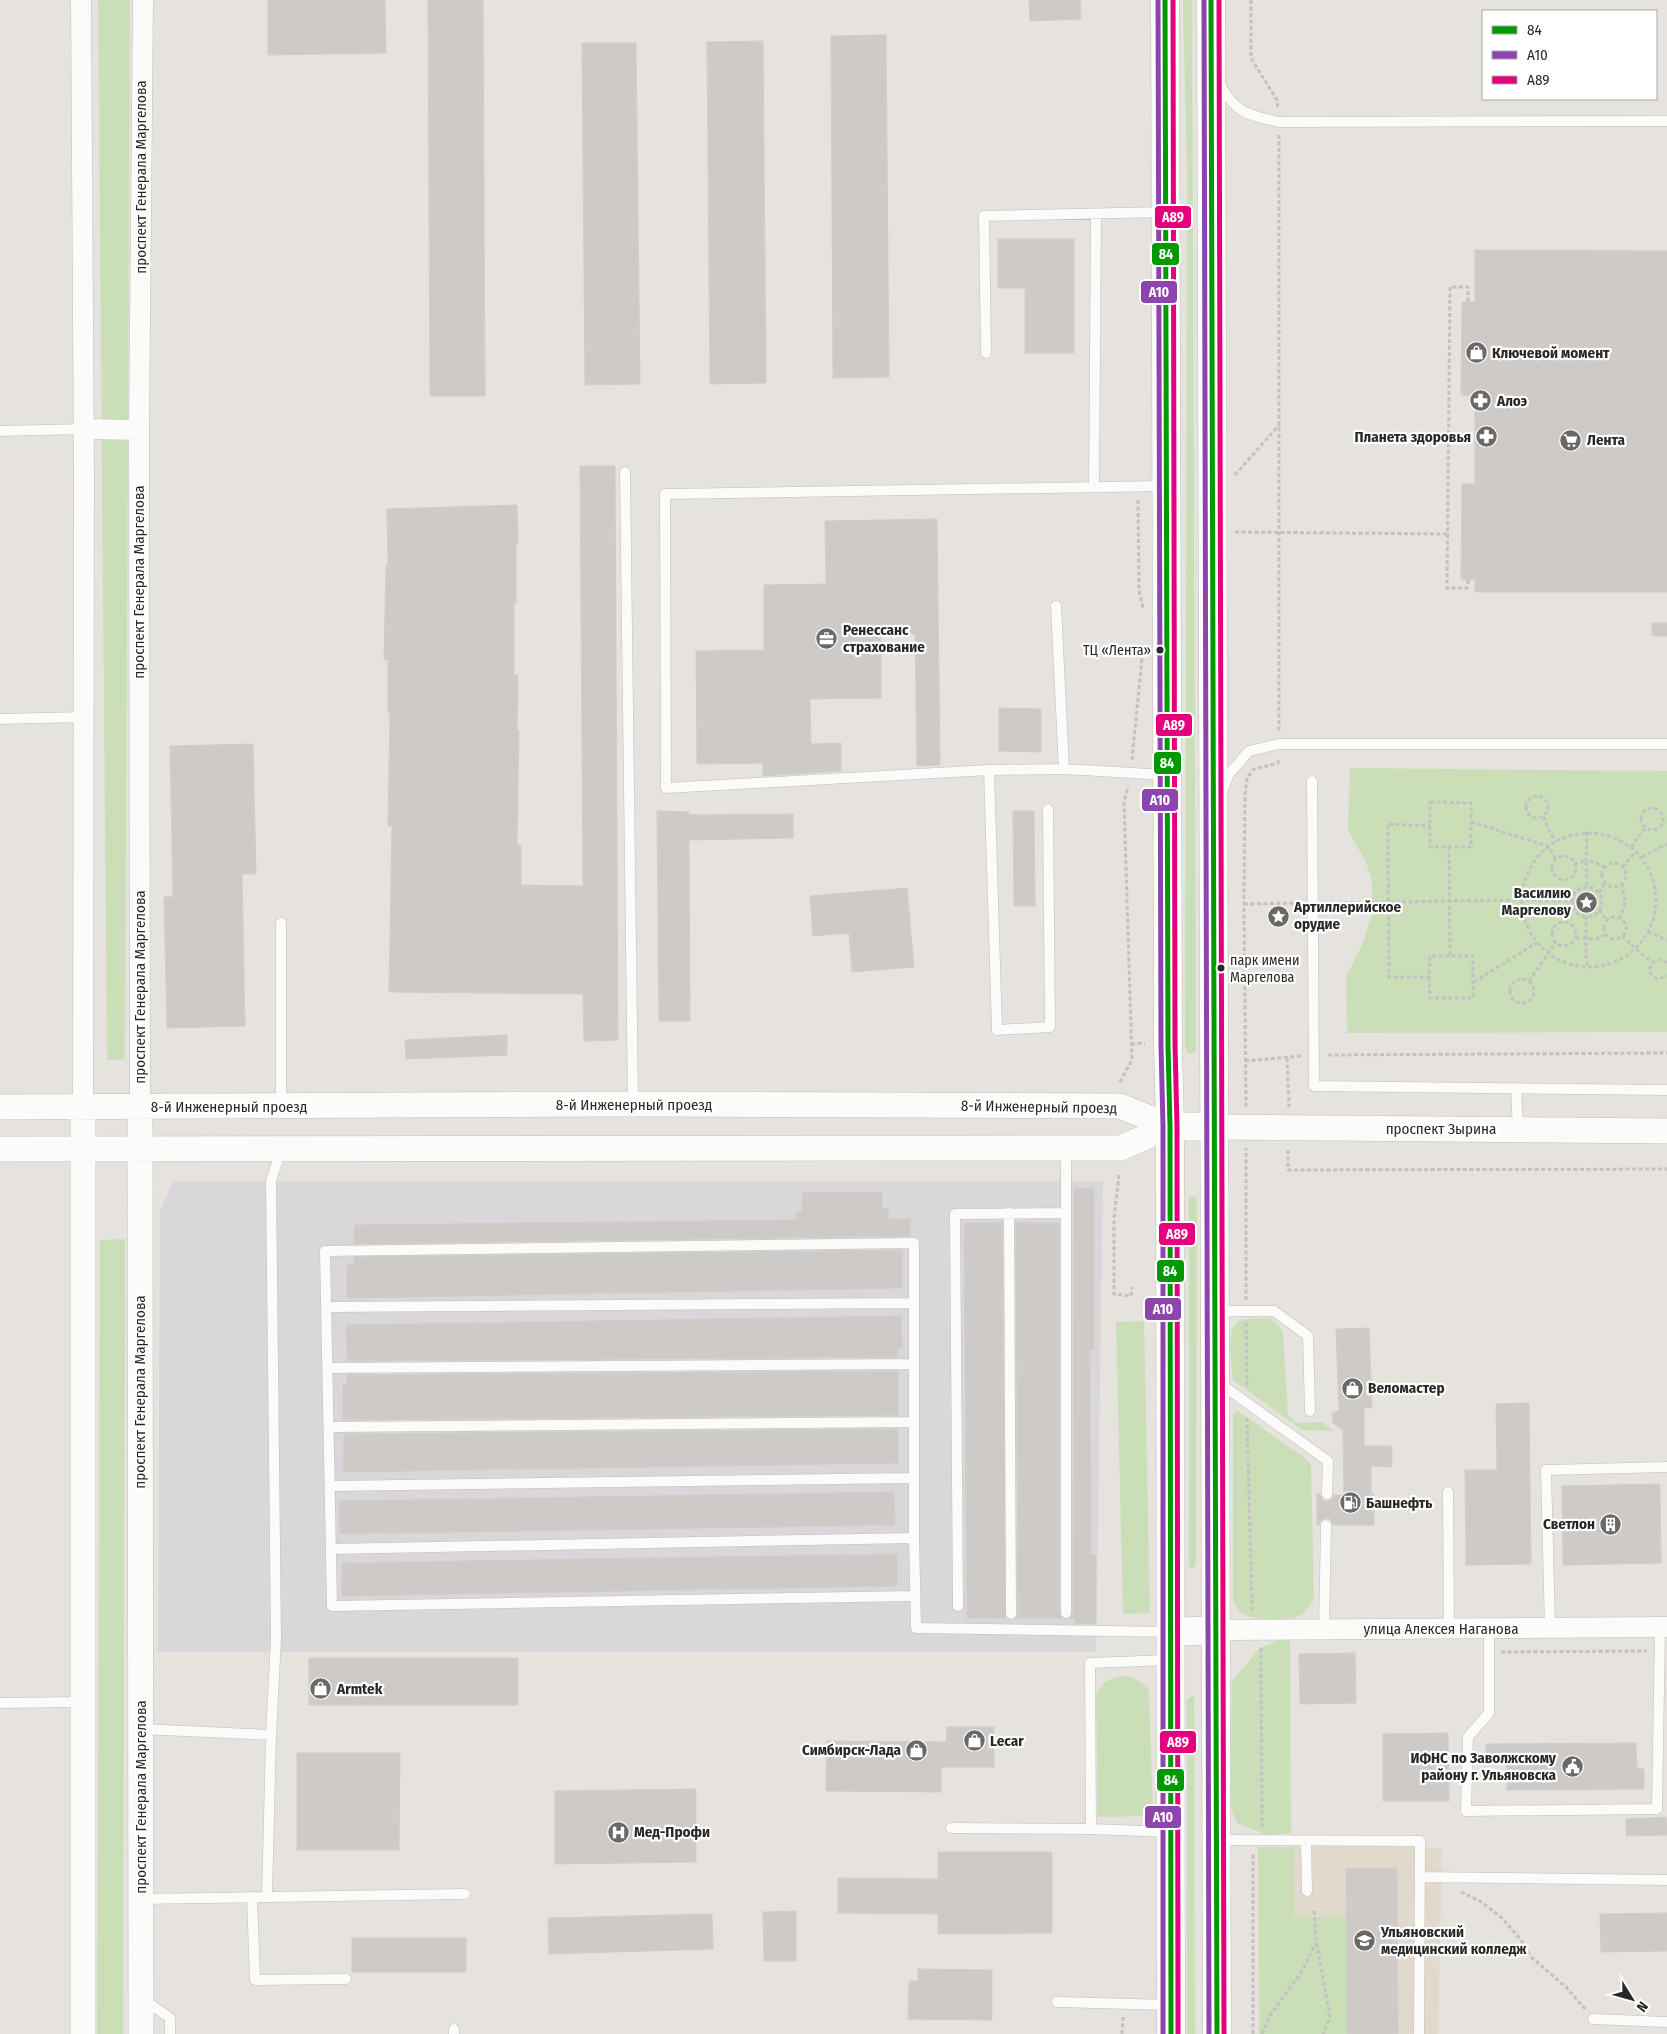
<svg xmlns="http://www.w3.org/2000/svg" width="1667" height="2034" font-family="'Fira Sans Condensed',sans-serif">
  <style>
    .industrial { fill: #d9d7d9 }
    .education { fill: #e0d9cc }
    .green { fill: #cadfb8 }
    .building { fill: #cdcac7; stroke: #d1cdca }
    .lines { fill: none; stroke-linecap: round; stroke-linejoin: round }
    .service-casing { stroke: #c0bebf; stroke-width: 11 }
    .minor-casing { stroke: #c0bebf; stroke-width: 21 }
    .tertiary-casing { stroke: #c0bebf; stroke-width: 26 }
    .secondary-casing { stroke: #c0bebf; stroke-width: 29 }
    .path { stroke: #c3c2c2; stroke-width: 3; stroke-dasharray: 4 2.5; stroke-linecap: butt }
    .service { stroke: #fbfbfa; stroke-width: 10 }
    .minor { stroke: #fbfbfa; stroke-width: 20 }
    .tertiary { stroke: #fbfbfa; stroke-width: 25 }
    .secondary { stroke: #fbfbfa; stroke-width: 28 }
    .bus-1-casing { stroke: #fff; stroke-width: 9 }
    .bus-2-casing { stroke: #fff; stroke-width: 9 }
    .bus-3-casing { stroke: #fff; stroke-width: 9 }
    .bus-1 { stroke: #090; stroke-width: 5 }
    .bus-2 { stroke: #8e44ad; stroke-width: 5 }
    .bus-3 { stroke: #e5007d; stroke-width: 5 }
    .bus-dot { fill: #282828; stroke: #fff; stroke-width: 2 }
    .labels { text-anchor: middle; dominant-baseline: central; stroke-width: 4.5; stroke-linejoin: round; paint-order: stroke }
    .bus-label { font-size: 14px; fill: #282828; stroke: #fff; text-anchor: end }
    .street-label { font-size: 15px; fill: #282828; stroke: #fff }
    .poi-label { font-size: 15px; font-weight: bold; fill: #282828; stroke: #fff; text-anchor: start }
    .line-badge { stroke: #fff; stroke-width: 2 }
    .badge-label { font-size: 14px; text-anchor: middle; font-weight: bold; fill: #fff }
  </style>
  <rect width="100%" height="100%" fill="#e6e2de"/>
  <path class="industrial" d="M1103,1181L1096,1652H158L160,1211L173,1182Z"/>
  <path class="education" d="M1292,1845L1442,1848L1438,2034H1288Z"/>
  <path class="green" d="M98,0H130L125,1059L107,1060Z
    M1183,0H1192L1196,1049L1194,1053L1189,1054L1186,1051L1185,1046L1187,174Z
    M1350,768L1667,771V1032L1347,1033L1346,977L1363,943L1370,921L1372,902V881L1366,862L1348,830Z
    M1189,1196L1197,1197L1196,1564L1193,1569L1190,1568L1189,1564Z
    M125,1239L123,2034H97L100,1240Z
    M1270,1318L1278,1324L1283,1333L1288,1415L1297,1423L1322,1422L1334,1431L1302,1430L1233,1380C1232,1366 1225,1329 1238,1322C1245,1317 1261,1319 1270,1318Z
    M1144,1321L1150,1613L1123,1614L1116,1322Z
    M1238,1411L1305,1458L1311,1465L1314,1598C1310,1605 1306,1612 1299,1616C1289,1621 1255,1620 1245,1615C1238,1612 1236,1607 1233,1600V1414Z
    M1290,1636L1291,1833L1266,1835L1237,1823L1230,1807L1232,1681L1260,1648Z
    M1121,1676C1133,1676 1140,1680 1149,1690L1153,1816L1098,1817L1096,1694C1103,1683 1108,1678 1121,1676Z
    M1190,1697H1194L1195,2034H1187V1700Z
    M1258,1847H1293L1294,1917H1347L1348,2034H1259Z"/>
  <path class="building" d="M268,0H385L386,53L268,55Z
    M428,0H483L485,396H430Z
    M1029,0H1080L1081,19L1030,21Z
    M886,35L889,377L833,378L831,36Z
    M763,41L766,383L710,384L707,42Z
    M582,43H636L640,384L585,385Z
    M998,239H1074V353H1025V288H998Z
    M1475,250L1667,251V592H1475V580H1461L1462,484H1475V396L1461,395L1462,302H1475Z
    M580,466H615L618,1040L584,1041L583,994L389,992L392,826H388L390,713H388V659L384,660L386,566H388L387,509L517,505L518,544H516V604H514V675H518L517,730H519L517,845H521V885L583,886Z
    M937,519L940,765L917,766L915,634H881V698L810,699L811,744L841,743V771L763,776V763L697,764L696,651L764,650V585L826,584L825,521Z
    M1652,623H1667V636H1652Z
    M999,708L1041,709V752L999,751Z
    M253,744L256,874H242L245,1026L167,1028L164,897H173L170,746Z
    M657,811L689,812V815L793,814V838L689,840L690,1021H659Z
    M1013,811H1034L1035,906H1014Z
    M907,888L914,967L852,972L849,933L813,936L810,896Z
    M507,1035V1055L406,1059L405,1040Z
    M1094,1188V1350H1090L1091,1555H1096V1623L1075,1624V1618H1070L1073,1613L1074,1189Z
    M882,1192V1208H888L889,1219H910V1236L354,1244V1225L796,1220V1212H802V1193Z
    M964,1223H1002L1006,1618H967Z
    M1016,1223H1059V1613L1062,1618H1016L1018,1614Z
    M902,1250V1288L347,1298V1265H354V1257Z
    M901,1316L902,1348H897L898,1357L347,1361L346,1325Z
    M1369,1328L1372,1408H1364V1446H1392V1467L1371,1466V1494H1374V1525H1333L1330,1519L1326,1518L1320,1521L1319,1525H1317V1494H1320L1323,1500L1327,1501L1333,1498L1334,1495H1344L1343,1430L1333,1423L1332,1414L1339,1410L1336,1329Z
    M898,1371V1415L343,1420V1384H347V1375Z
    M1529,1403L1531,1564L1466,1565L1465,1470H1497L1496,1404Z
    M898,1429V1463L343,1472L344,1434Z
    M1660,1484L1661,1563L1563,1565L1562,1486Z
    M894,1492L895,1525L340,1534L339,1501Z
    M897,1554V1586L342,1596V1563Z
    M1355,1653L1356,1703L1300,1704L1299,1654Z
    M309,1658H518V1705H309Z
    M947,1727H994V1767H941V1792L826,1791L827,1741L946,1742Z
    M1448,1733L1449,1801H1383V1734Z
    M1636,1743L1637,1769H1644V1789L1507,1790L1506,1764H1486V1744Z
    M297,1753H400L399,1850H297Z
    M696,1789V1862L555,1864V1791Z
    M1666,1817L1667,1835L1626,1836V1819Z
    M938,1852H1052V1933L938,1934V1914L838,1913V1878L938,1879Z
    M1346,1868H1397L1398,2034H1347Z
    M796,1911V1961H764L763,1912Z
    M1667,1913V1951L1601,1952L1600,1914Z
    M712,1914L713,1949L549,1954L548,1918Z
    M352,1938H466V1972H352Z
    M918,1969L992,1970V2020L908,2019L909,1981H918Z"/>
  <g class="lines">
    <defs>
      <path id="service" d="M1219,83C1235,113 1248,115 1279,122L1667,121
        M986,353L984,216L1165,212
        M0,431L84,429
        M625,472L633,1104
        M1165,486L665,494L666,788L989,770L1064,769L1167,775
        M1094,487L1096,214
        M1056,606L1064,769
        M0,719L83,717
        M989,770L997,1030L1050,1027L1048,809
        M1312,781L1314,1086L1667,1090
        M1222,792L1229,774L1249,751L1279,744H1667
        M281,923V1106
        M1516,1088L1518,1129
        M1009,1213L1011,1614
        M326,1307L914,1303
        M1216,1311H1274L1308,1336L1310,1411
        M328,1368L914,1364
        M1218,1382L1328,1461L1327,1494
        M330,1427L914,1422
        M330,1486L914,1478
        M1448,1492L1449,1628
        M331,1549L914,1538
        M914,1596L332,1606L325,1251L914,1243V1538L916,1628L1169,1632
        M958,1606L955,1214L1066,1213
        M1066,1613V1149
        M1489,1628V1713L1468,1737L1466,1811L1657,1809L1660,1627
        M1550,1628L1546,1470L1667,1467
        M1324,1629L1326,1525
        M0,1703L83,1702
        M141,1729L271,1735L267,1897
        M271,1735L276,1639L271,1181L281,1150
        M951,1828L1091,1829L1170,1832
        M1091,1829L1090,1663L1169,1660
        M1218,1840L1420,1841L1419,2034
        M1306,1841L1307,1891
        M1420,1877L1667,1880
        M252,1897L255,1980L346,1979
        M141,1899L465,1894
        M143,1999L170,2018V2034
        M1057,2002L1170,2005
        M1593,2019L1667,2022
        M454,2029V2034"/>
      <path id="minor" d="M81,0L84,476L83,1107
        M84,429L139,430
        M140,1108L139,430L143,0
        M1216,1630L1667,1627"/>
      <path id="tertiary" d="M0,1107L633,1104L1120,1106L1170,1126
        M140,1108L141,2034
        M1214,1127L1667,1131
        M0,1149L1121,1148L1170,1126
        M83,2034V1107"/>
      <path id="secondary" d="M1165,0L1168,1045L1170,1126L1171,2034
        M1211,0L1217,2034
        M1170,1126L1214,1127
        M1170,1632L1216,1630"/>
    </defs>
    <use href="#service" class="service-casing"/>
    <use href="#minor" class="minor-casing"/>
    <use href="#tertiary" class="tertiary-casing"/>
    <use href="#secondary" class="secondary-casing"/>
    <path class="path" d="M1251,0V58L1277,100L1278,109
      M1279,135V731
      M1235,475L1279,425
      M1138,500L1139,590L1143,608
      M1235,532L1447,534
      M1468,580L1467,588H1447L1450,287H1468V302
      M1132,760L1143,647
      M1526 807a11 11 0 1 1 22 0a11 11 0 1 1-22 0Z
      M1430,802L1471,803V847H1430Z
      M1641 819a11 11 0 1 1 22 0a11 11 0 1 1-22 0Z
      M1543,817L1555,842
      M1471,822L1548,846L1556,860
      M1587,832L1586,861L1593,862L1604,867
      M1522 900a67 67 0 1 1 134 0a67 67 0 1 1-134 0Z
      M1449,847L1450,956
      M1631,847L1645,828
      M1552 868a12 12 0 1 1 24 0a12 12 0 1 1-24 0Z
      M1642,857L1667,844
      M1602 875a12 12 0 1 1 24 0a12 12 0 1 1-24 0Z
      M1574,864L1586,861L1587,887
      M1622,867L1636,852
      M1572 902a15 15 0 1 1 30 0a15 15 0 1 1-30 0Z
      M1599,893L1605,883
      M1324,903L1521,900L1572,901
      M1244,904L1301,903
      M1599,910L1607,920
      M1586,916V957L1588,968
      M1604 928a11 11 0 1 1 22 0a11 11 0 1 1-22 0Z
      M1620,919L1625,903L1622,884
      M1552 934a12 12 0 1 1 24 0a12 12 0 1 1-24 0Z
      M1648,932L1667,940
      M1622,936L1651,962
      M1576,938L1596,939L1606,934
      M1667,963C1653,952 1641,973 1658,979L1667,976
      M1429,977L1430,998H1473V956H1430L1429,977H1389L1388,824L1430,826
      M1510 991a12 12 0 1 1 24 0a12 12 0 1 1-24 0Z
      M1529,981L1556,942
      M1474,982L1536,943
      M1131,1044L1145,1043
      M1328,1055L1667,1053
      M1287,1058L1289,1107
      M1245,1061L1301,1056
      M1120,1082L1132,1060L1124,803L1128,786
      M1246,1107L1244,904L1245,796L1247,778L1254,769L1278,763L1279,758
      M1288,1150V1170L1667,1169
      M1119,1175L1114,1219V1294L1131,1296L1132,1287
      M1246,1300V1148
      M1246,1323L1247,1387
      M1247,1418L1252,1612
      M1261,1648L1262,1827
      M1501,1652L1647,1651
      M1461,1892L1480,1901L1502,1918L1521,1940L1531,1957L1566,1987L1586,2010
      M1314,1911L1316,1941L1330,2016L1323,2034
      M1122,2034L1123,2017
      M1253,2034V1853
      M1262,2034L1271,2014L1303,1970L1315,1944"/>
    <use href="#service" class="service"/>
    <use href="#minor" class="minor"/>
    <use href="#tertiary" class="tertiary"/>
    <use href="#secondary" class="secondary"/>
    <defs>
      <path id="bus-1" d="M1165,0L1168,1045L1170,1126L1171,2034
        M1211,0L1217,2034"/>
      <path id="bus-2" d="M1158,0L1161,1045L1163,1126V2034
        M1204,0L1209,2034"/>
      <path id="bus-3" d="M1173,0L1175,1045L1177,1126L1178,2034
        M1219,0L1224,2034"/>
    </defs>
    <use href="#bus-1" class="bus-1-casing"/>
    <use href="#bus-2" class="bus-2-casing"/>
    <use href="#bus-3" class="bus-3-casing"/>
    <use href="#bus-1" class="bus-1"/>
    <use href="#bus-2" class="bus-2"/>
    <use href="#bus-3" class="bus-3"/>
  </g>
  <defs>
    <symbol id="shop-disc" viewBox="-11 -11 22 22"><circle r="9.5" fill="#6a6968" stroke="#fff"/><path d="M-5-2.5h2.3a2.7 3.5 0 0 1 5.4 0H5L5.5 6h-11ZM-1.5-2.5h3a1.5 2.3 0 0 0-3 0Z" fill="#fff"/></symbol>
    <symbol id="pharmacy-disc" viewBox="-11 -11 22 22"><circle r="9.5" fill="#6a6968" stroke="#fff"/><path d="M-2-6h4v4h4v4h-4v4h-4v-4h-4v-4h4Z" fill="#fff"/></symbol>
    <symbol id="supermarket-disc" viewBox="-11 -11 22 22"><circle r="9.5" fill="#6a6968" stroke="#fff"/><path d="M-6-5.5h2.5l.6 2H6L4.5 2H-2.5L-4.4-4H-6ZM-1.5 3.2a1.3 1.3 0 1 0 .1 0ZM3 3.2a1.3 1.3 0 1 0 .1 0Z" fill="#fff"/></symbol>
    <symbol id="office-disc" viewBox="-11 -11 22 22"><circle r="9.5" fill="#6a6968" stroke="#fff"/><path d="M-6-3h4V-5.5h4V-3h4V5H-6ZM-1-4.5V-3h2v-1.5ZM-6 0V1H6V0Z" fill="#fff"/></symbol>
    <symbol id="sight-disc" viewBox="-11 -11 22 22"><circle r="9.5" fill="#6a6968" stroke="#fff"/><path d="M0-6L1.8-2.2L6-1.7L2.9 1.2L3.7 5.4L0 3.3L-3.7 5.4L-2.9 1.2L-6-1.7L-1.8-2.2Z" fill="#fff"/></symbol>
    <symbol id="fuel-disc" viewBox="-11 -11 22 22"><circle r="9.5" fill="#6a6968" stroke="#fff"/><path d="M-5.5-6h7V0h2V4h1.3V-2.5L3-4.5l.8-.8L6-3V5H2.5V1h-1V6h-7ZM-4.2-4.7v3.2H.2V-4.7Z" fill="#fff"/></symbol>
    <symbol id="building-disc" viewBox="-11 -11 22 22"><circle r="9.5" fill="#6a6968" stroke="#fff"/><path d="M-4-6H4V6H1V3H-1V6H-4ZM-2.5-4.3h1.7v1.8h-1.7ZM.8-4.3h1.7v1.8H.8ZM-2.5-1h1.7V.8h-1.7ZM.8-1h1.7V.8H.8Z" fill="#fff"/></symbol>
    <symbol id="civic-disc" viewBox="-11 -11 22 22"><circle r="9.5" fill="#6a6968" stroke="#fff"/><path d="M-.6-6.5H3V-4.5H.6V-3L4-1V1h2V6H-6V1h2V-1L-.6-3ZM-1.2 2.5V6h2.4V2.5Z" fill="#fff"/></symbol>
    <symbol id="hospital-disc" viewBox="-11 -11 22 22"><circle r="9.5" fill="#6a6968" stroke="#fff"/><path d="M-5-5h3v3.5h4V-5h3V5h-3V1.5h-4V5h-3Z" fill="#fff"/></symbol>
    <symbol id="university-disc" viewBox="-11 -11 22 22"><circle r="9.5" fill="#6a6968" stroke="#fff"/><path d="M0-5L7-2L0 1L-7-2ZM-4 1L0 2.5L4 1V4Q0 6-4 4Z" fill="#fff"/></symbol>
  </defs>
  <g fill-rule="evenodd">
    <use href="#shop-disc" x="1464" y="340" width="25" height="25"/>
    <use href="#pharmacy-disc" x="1468" y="388" width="25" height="25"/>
    <use href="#pharmacy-disc" x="1474" y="424" width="25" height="25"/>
    <use href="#supermarket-disc" x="1558" y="428" width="25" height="25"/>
    <use href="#office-disc" x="814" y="626" width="25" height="25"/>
    <use href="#sight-disc" x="1574" y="890" width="25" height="25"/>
    <use href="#sight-disc" x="1266" y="904" width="25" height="25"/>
    <use href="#shop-disc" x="1340" y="1376" width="25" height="25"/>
    <use href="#fuel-disc" x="1338" y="1490" width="25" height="25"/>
    <use href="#building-disc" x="1598" y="1512" width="25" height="25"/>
    <use href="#shop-disc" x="308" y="1676" width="25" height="25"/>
    <use href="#shop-disc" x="962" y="1728" width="25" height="25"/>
    <use href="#shop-disc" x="904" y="1738" width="25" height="25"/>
    <use href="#civic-disc" x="1560" y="1754" width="25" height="25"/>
    <use href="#hospital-disc" x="606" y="1820" width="25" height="25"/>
    <use href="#university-disc" x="1352" y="1928" width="25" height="25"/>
  </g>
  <g class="bus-dot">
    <circle cx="1160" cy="650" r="4.5"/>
    <circle cx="1221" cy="968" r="4.5"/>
  </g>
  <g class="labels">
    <g class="bus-label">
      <text x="1151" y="650">ТЦ «Лента»</text>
      <text x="1230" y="960" text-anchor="start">парк имени<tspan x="1230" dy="17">Маргелова</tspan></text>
    </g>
    <g class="street-label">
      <text transform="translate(141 177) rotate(-90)">проспект Генерала Маргелова</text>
      <text transform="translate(139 582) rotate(-90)">проспект Генерала Маргелова</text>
      <text transform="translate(140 987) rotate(-90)">проспект Генерала Маргелова</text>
      <text x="634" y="1105">8-й Инженерный проезд</text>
      <text x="229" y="1107">8-й Инженерный проезд</text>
      <text transform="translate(1039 1107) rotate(1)">8-й Инженерный проезд</text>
      <text x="1441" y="1129">проспект Зырина</text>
      <text transform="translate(140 1392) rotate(-90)">проспект Генерала Маргелова</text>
      <text x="1441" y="1629">улица Алексея Наганова</text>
      <text transform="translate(141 1797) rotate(-90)">проспект Генерала Маргелова</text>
    </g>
    <g class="poi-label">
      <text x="1492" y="353">Ключевой момент</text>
      <text x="1497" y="401">Алоэ</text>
      <text x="1471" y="437" text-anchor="end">Планета здоровья</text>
      <text x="1587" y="440">Лента</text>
      <text x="843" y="630">Ренессанс<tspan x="843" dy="17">страхование</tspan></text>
      <text x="1571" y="893" text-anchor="end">Василию<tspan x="1571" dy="17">Маргелову</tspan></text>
      <text x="1294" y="907">Артиллерийское<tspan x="1294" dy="17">орудие</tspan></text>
      <text x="1368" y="1388">Веломастер</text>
      <text x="1366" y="1503">Башнефть</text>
      <text x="1595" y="1524" text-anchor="end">Светлон</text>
      <text x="337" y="1689">Armtek</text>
      <text x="990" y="1741">Lecar</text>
      <text x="901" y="1750" text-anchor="end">Симбирск-Лада</text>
      <text x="1556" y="1758" text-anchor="end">ИФНС по Заволжскому<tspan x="1556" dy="17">району г. Ульяновска</tspan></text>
      <text x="634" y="1832">Мед-Профи</text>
      <text x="1381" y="1932">Ульяновский<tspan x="1381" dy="17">медицинский колледж</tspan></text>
    </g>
  </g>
  <g class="line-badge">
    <rect x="1154" y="205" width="38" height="24" rx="5" fill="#e5007d"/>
    <rect x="1151" y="242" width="29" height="24" rx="5" fill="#090"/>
    <rect x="1140" y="280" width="38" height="24" rx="5" fill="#8e44ad"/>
    <rect x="1155" y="713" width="38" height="24" rx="5" fill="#e5007d"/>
    <rect x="1153" y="751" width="29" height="24" rx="5" fill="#090"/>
    <rect x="1141" y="788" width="38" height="24" rx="5" fill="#8e44ad"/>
    <rect x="1158" y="1222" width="38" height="24" rx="5" fill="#e5007d"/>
    <rect x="1156" y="1259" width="29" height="24" rx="5" fill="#090"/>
    <rect x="1144" y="1297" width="38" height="24" rx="5" fill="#8e44ad"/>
    <rect x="1159" y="1730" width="38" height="24" rx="5" fill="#e5007d"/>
    <rect x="1156" y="1768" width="29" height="24" rx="5" fill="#090"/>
    <rect x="1144" y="1805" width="38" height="24" rx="5" fill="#8e44ad"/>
  </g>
  <g class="badge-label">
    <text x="1173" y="222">А89</text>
    <text x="1166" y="259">84</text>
    <text x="1159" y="297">А10</text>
    <text x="1174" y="730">А89</text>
    <text x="1167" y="768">84</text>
    <text x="1160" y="805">А10</text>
    <text x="1177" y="1239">А89</text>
    <text x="1170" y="1276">84</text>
    <text x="1163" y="1314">А10</text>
    <text x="1178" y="1747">А89</text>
    <text x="1171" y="1785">84</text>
    <text x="1163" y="1822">А10</text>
  </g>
  <rect x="1482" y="10" width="175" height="90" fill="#ffffff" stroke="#a9a9a9"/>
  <rect x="1492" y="26" width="25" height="8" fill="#009900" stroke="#a9a9a9"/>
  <text x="1527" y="35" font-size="15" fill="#282828">84</text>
  <rect x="1492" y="51" width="25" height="8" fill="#8e44ad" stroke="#a9a9a9"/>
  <text x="1527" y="60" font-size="15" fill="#282828">А10</text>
  <rect x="1492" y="76" width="25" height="8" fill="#e5007d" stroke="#a9a9a9"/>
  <text x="1527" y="85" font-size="15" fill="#282828">А89</text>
  <g transform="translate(1632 1999) rotate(127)" stroke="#ffffff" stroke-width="4" paint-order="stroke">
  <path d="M0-4L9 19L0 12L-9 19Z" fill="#282828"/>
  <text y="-8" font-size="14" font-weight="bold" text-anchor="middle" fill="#282828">N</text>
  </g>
</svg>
